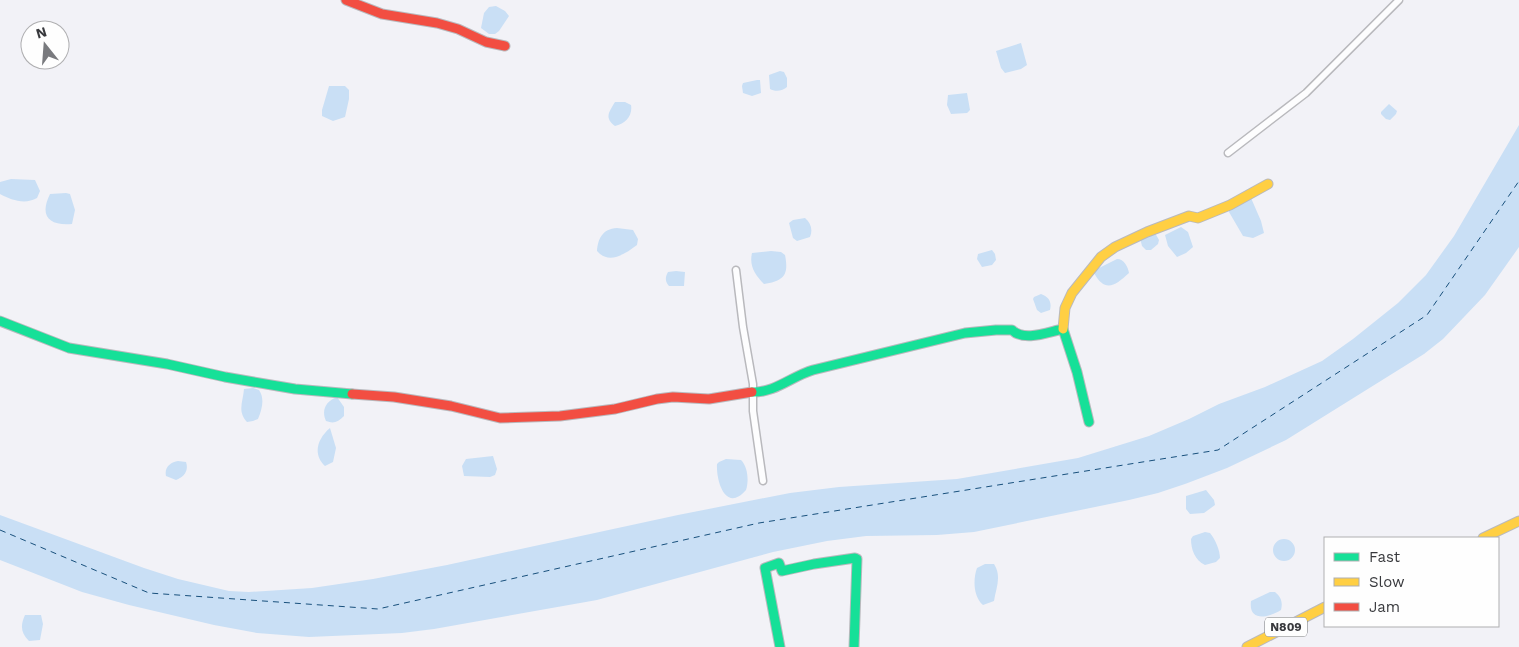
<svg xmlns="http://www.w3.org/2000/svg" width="1519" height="647" font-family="'Work Sans',sans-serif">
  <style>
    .water { fill: #c9dff5 }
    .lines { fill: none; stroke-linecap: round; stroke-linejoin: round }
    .ferry { stroke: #18507c; stroke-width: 1; stroke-dasharray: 6 5; stroke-linecap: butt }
    .street-casing { stroke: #b9b9bd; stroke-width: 9 }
    .fast-casing { stroke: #b9b9bd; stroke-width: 11 }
    .slow-casing { stroke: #b9b9bd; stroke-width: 11 }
    .jam-casing { stroke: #b9b9bd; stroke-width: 11 }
    .street { stroke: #fdfdfe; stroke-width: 6 }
    .fast { stroke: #16e098; stroke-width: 9 }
    .slow { stroke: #ffcf43; stroke-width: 9 }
    .jam { stroke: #f24e42; stroke-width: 9 }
    .labels { text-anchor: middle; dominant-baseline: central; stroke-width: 5; stroke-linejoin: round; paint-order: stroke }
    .shield { fill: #fefefe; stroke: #737477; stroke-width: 1 }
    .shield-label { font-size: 12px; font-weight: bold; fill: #38393d }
  </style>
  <rect width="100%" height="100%" fill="#f2f2f7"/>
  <path class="water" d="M496,6L505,11L509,16L499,31L495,34H489L481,28L484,13L489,7Z
    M1021,43L1027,65L1021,69L1005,73L1001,68L996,51Z
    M780,71L784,72L787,78V87C783,91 775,92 770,89L769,75Z
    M757,80H760L761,93L752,96L743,93L742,86L743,83Z
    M329,86H345L349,90V99L345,117L333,121L322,116V110Z
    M967,93L970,110L967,113L951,114L947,105L948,95Z
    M615,102H625L631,105C633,116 625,124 615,126C604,118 609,112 615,102Z
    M1389,104L1397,111L1396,114L1390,120L1386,119L1381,114V112Z
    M1519,125V247L1485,295L1443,339L1424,354L1286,440L1227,468L1185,484L1158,493L1129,500L974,532L937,535L866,536L827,541L773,552L597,600L434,629L402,633L309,637L257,633L214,625L129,605L82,592L0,560V515L144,568L178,579L229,591L249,592L312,588L373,579L447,565L678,515L790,493L839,487L957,479L1078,458L1149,436L1189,419L1219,404L1265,387L1322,361L1353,339L1398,303L1426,275L1454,236Z
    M11,179L35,180L40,191L37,198C25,205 11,200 0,194V182Z
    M66,193L70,194L75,210L72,224C49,226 39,216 50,194Z
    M1251,198L1261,221L1264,233L1253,238L1243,236L1229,212L1230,206Z
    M805,218C811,223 813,230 810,237L797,241L793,238L789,223L793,220Z
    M1181,227L1188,232L1193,247L1186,253L1177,257L1168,246L1165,235Z
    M617,228L633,230L638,239L637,245C625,254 609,265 597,251C598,239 602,229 617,228Z
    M1155,233L1159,240L1158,244L1151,250H1146L1142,246L1140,238Z
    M992,250L995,254L996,260L992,265L982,267L977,259L978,254Z
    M771,251L781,252L785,255C789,275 784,281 764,284C755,275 749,266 752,253Z
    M1117,259C1124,259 1128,267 1129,273C1115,286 1105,293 1094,273L1095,270Z
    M676,271L685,272L684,286H669C665,282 665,277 668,272Z
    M1041,294C1049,297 1052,302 1050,310L1041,313L1037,310L1033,299L1034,297Z
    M253,388L259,390C265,399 262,409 258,419L253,421L247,422C237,411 243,402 244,389Z
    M337,397L344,407V416C338,422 334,424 326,421C321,410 326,401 337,397Z
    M330,428L336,448L333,462L325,466C312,454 318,438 330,428Z
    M493,456L497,469L495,475L490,477L464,476L462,466L466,459Z
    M726,459L741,460C748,467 749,481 746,490C726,513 716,482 717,464L719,462Z
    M178,461L186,462C189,471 184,477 176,480L166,476C164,467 171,462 178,461Z
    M1206,490L1214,500L1215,505L1204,513L1190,514L1186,509V496Z
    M1205,532L1210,533C1215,539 1220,550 1220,558L1216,562L1205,565C1195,560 1191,550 1191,539L1193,536Z
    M1273 550a11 11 0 1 1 22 0a11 11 0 1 1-22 0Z
    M985,564H994C1002,576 996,588 994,601L983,605C973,596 973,579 977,568Z
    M1270,592H1275C1281,597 1283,602 1281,610C1270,617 1248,623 1251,601Z
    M25,615H41L43,624L40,640L29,641C21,633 20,626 25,615Z"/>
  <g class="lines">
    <path class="ferry" d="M0,530L149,593L378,609L759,523L1218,450L1427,315L1519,181"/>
    <defs>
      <path id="street" d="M1228,153L1306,93L1399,0
        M736,270L743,327L753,384V411L763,481"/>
      <path id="fast" d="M0,321L69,348L167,364L225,377L295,389L352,394
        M752,392C775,393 792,376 813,370L965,333L996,330H1012C1024,342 1048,332 1063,329L1077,372L1089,422
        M780,647L765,568L779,563L782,571L814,564L855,558L857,559L854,647"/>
      <path id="slow" d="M1063,329L1065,308L1072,293L1101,257L1115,247L1147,232L1189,216L1198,218L1230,205L1268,184
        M1483,538L1519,521
        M1247,647L1325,607"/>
      <path id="jam" d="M346,0L382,14L437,23L458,29L486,42L505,46
        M352,394L394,397L451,406L500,418L560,416L615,409L657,399L673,397L709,399L752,392"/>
    </defs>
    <use href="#street" class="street-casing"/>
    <use href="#fast" class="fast-casing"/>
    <use href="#slow" class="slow-casing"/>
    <use href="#jam" class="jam-casing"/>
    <use href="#street" class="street"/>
    <use href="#fast" class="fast"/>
    <use href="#slow" class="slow"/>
    <use href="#jam" class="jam"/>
  </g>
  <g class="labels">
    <rect class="shield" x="1265" y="617.5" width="42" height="19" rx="4"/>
    <g class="shield-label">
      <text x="1286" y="627">N809</text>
    </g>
  </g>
  <rect x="1324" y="537" width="175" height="90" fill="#fefefe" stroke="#afafb1"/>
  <rect x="1334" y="553" width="25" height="8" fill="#16e098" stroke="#afafb1"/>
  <text x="1369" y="562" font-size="15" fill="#38393d">Fast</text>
  <rect x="1334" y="578" width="25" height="8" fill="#ffcf43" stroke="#afafb1"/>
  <text x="1369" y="587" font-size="15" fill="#38393d">Slow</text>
  <rect x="1334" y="603" width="25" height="8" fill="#f24e42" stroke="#afafb1"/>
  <text x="1369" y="612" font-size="15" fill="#38393d">Jam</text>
  <g transform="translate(45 45) rotate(343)"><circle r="24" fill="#fefefe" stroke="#afafb1"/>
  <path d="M0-4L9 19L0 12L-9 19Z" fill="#797a7e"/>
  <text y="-8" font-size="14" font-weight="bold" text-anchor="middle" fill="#38393d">N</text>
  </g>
</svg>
